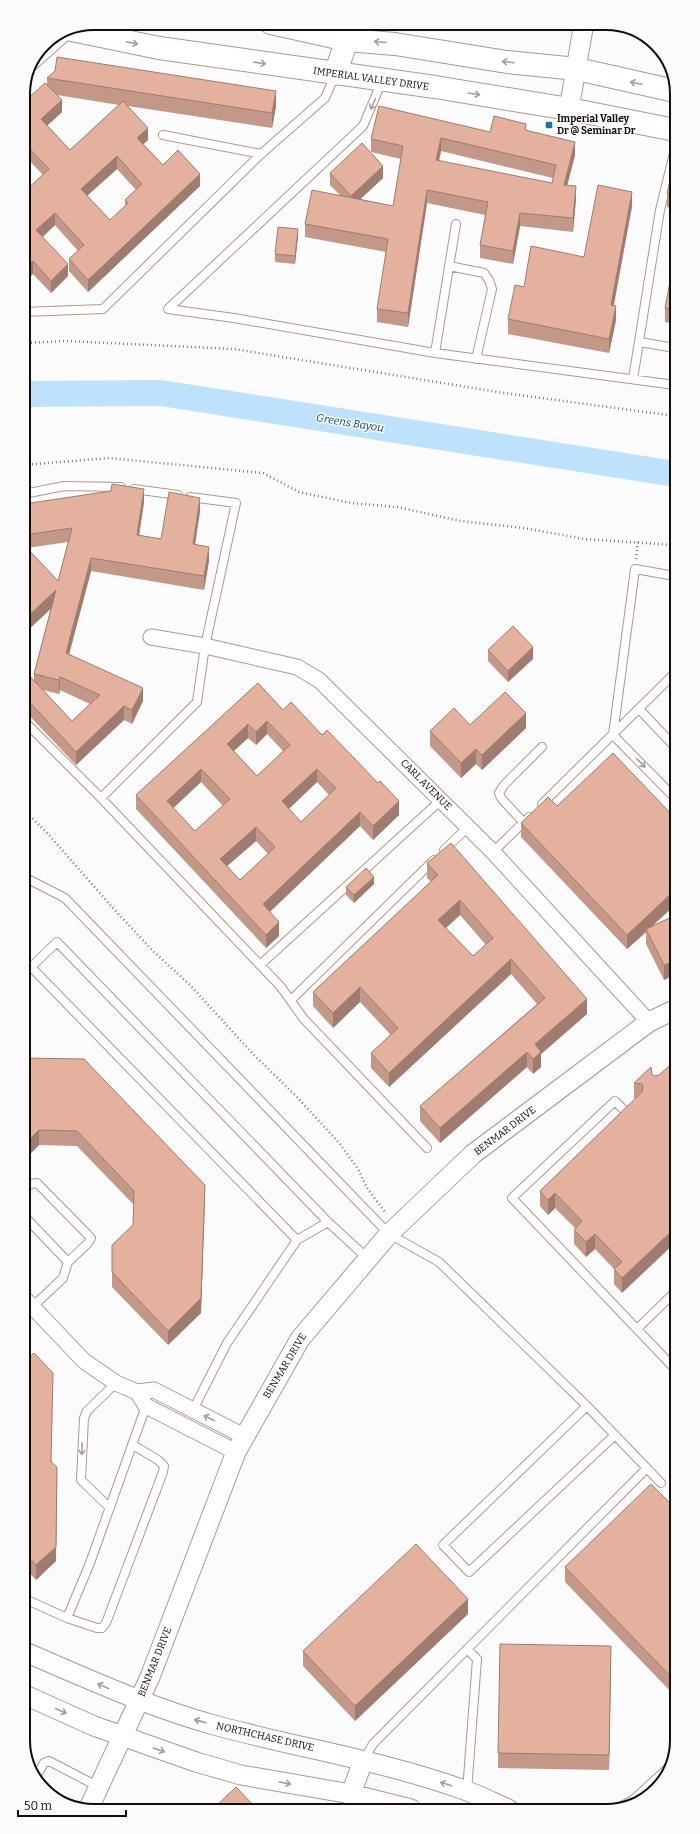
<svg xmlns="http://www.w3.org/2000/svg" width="700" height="1834" font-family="Bitter,serif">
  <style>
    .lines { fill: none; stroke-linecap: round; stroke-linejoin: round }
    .river { stroke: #bee2fb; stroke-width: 26 }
    .service-casing { stroke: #b3968a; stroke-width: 10 }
    .minor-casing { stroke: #b3968a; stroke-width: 17 }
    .tertiary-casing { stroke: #b3968a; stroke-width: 21 }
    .secondary-casing { stroke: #b3968a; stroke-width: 24 }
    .path { stroke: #7e7876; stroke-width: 2.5; stroke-dasharray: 1 3; stroke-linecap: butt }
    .service { stroke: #fff; stroke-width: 8 }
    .minor { stroke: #fff; stroke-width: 15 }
    .tertiary { stroke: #fff; stroke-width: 19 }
    .secondary { stroke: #fff; stroke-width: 22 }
    .wall { fill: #c39888; fill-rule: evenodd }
    .shaded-wall { fill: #9f7c6f }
    .building { fill: #e3b19e; stroke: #9f7c6f; fill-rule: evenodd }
    .oneway { stroke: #a29e9c }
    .poi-dot { fill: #1d73a3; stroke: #fbfbfb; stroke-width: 1.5 }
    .labels { text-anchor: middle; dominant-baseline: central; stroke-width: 3; stroke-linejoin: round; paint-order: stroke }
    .street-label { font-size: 10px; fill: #160c08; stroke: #fbfbfb }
    .poi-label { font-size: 10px; font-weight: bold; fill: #160c08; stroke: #fbfbfb; text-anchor: start }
    .water-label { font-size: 11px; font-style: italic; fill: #154a69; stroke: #fbfbfb }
    .rim { fill: none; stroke: #160c08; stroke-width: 2 }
  </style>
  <rect width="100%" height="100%" fill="#fbfbfb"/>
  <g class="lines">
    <path class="river" d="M24,394L161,393L675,474"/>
    <defs>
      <path id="service" d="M34,65L71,32
        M382,81L363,126L168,309L234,318L435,353L675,385
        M163,135L261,154
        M449,266L484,273L489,280L492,289L476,359
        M23,312L103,309L261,154L325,98L335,75
        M639,342L675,348
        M435,353L456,224
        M633,379L660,210L675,149
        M134,489L178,495
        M24,494L64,486L121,487
        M675,576L635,569L613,735L676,799
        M640,710L676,748
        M24,721L101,798L281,987L303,1018L427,1148
        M101,798L197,702L205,646L236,503L190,497
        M542,804L675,673
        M523,822L501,798L499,793L504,785L542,747
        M444,850L468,827
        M493,852L529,817
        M24,877L65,898L389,1234L439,1262L587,1406L661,1483
        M260,965L441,800
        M24,973L31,967
        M291,1000L434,860
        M631,1109L627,1113L615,1101L512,1198L676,1370
        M25,1185L37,1183L91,1238L88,1243L68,1262L63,1278L25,1314
        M25,1217L68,1262
        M297,1240L328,1222
        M637,1329L676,1291
        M587,1406L443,1545L469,1572L615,1435
        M193,1410L227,1343L297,1240L31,967L57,942L328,1222L367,1258
        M110,1508L81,1480L84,1418L87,1411L116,1383
        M25,1599L67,1618L90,1563L146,1406
        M67,1618L97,1628H102L106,1623L163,1472L164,1466L158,1460L133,1445
        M363,1761L373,1744L647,1468
        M37,1775L44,1763L49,1761L99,1787
        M467,1791L477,1659L467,1649
        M633,1800L667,1769
        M616,1809L633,1800L631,1804
        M347,1810L351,1794"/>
      <path id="minor" d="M151,637L205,646L297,667L319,680L493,852L649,1022
        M25,1299L84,1361L116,1383L137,1392
        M236,1452L146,1406L137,1392L154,1390L244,1436"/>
      <path id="tertiary" d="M569,109L584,23
        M25,1652C88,1679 149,1707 214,1725C298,1748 385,1761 467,1791C481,1796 494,1803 508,1809
        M25,1695L94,1726L196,1762L241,1775L351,1794L411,1809
        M351,1794L363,1761
        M88,1810L150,1677L236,1452L300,1339L389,1234L473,1154L649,1022L676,1009"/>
      <path id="secondary" d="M271,23L347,40L395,44L507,62L577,69L675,91
        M67,29L159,48L435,87L569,109L675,130
        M335,74L347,40"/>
    </defs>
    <use href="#service" class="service-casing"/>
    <use href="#minor" class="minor-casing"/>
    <use href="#tertiary" class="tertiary-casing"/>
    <use href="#secondary" class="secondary-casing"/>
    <path class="path" d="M23,343L66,341L234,349L504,393L675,416
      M24,465L109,458L263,473L299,492L351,503L397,507L461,521L524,528L584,539L675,545
      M636,559L638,542
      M24,810L49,835L112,907L153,951L191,986L252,1053L297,1097L340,1144L358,1169L367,1188L385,1212"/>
    <use href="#service" class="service"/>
    <use href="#minor" class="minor"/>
    <use href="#tertiary" class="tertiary"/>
    <use href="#secondary" class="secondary"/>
  </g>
  <path class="wall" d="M509,23H549L548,30Z
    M47,78L276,106L272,128L128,106L148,140L143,144L163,165L200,186L88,292L69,271V259L78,251L55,225L43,237L68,276L51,293L33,274L23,283V193L43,175L23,154V103L47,84ZM57,95L119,105L70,150L47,126L62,112ZM117,169L136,190L125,200V206L110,220L87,196Z
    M526,130L575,155L567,185L576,199L573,232L520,226L513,264L480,258V245L485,215L427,203L408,327L377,322V309L386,252L305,237V224L340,195L330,185V173L383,178L360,199L393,206L401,159L371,152V139ZM441,151L553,178L552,183L439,161Z
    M675,161V209L667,207V193Z
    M632,206L614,305L616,320L609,353L508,334V319L524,287L584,257Z
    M298,236L295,264L275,262V254Z
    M675,282V324L665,322V308Z
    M144,502L139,535L161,539L200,511L195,544L209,561L204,590L91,571L69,654L143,701L132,724L124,720L76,765L24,710V670L34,681V674L51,608L24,634L25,546L24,538V504ZM68,542L58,581L27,548ZM43,690L59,694L60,690L90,704L72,721Z
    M488,650L533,659L508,682L488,661Z
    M258,683L283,710L322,735L399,815L373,840L360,826L270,912L279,936L266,948L136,809V795ZM267,734L283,751L257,776L234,751L248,738L256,745ZM201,782L223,806L195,831L173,808ZM317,782L329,795L301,822L289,809ZM256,841L268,854L240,880L227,866Z
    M675,693V712L674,710V695Z
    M470,725L526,728L482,770L476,764L461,778L430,746V731Z
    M557,806L676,819V904L652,926L676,915V974L664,980L646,944V932L627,949L521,837V823Z
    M427,863L587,1014L541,1054V1067L533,1074L527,1067L440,1143L420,1121V1106L537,1004L511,974L389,1087L371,1068V1053L391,1035L360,1002L333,1028L313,1006V992L431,882L427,878ZM460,915L486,945L473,956L446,928Z
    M374,884L354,903L346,895V887Z
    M24,1058L205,1200L201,1313L168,1345L112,1287V1272L133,1225L134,1205L77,1146L39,1145L25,1159Z
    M651,1067L622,1293L614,1284V1269L595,1249L586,1257L574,1244V1230L575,1228L555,1208L548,1215L540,1206V1191L636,1098H634V1083Z
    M25,1361L52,1462L56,1561L36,1580L25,1568Z
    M677,1510V1698L565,1582V1567Z
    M468,1614L355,1721L303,1666V1651Z
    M611,1661L609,1770L498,1768V1753Z"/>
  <path class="shaded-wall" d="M276,91V106L272,128V113Z
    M62,100V112L41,131V119Z
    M148,128V140L137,150V138Z
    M441,138V151L436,174V160Z
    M575,142V155L564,198V185Z
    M117,156V169L81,201V189Z
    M383,166V178L351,208V196Z
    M200,174V186L88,292V280Z
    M576,186V199L573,232V218Z
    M427,190V203L408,327V313Z
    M632,192V206L611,319V305Z
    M55,213V225L36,242V230Z
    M520,213V226L513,264V251Z
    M298,229V236L295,264V256Z
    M33,261V274L23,283V270Z
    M68,264V276L51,293V281Z
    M616,306V320L609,353V339Z
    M144,489V502L137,549V535Z
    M200,498V511L193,558V544Z
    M209,547V561L204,590V576Z
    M91,558V571L66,666V653Z
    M56,590V604L24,634V620Z
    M533,647V659L508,682V671Z
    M60,677V690L59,694V680Z
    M143,688V701L132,724V710Z
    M124,706V720L76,765V752Z
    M526,713V728L482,770V755Z
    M267,721V734L256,745V732Z
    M248,724V738L227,757V744Z
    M476,749V764L461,778V763Z
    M201,769V782L167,814V801Z
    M317,769V782L282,815V801Z
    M399,801V815L373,840V826Z
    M360,812V826L263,918V904Z
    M256,827V841L220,872V859Z
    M374,877V884L354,903V895Z
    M676,889V904L647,931L646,929V932L627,949V935Z
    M460,900V915L438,935V920Z
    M279,922V936L266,948V935Z
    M511,959V974L389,1087V1073Z
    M676,960V974L664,980V965Z
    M360,987V1002L333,1028V1013Z
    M587,999V1014L541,1054V1067L533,1074V1059L535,1044Z
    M527,1052V1067L440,1143V1128Z
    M39,1130V1145L25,1159V1144Z
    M205,1185L201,1313L168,1345V1331Z
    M555,1193V1208L548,1215V1200Z
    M676,1227V1242L622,1293V1278Z
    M595,1234V1249L586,1257V1242Z
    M57,1467L56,1561L36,1580V1565Z
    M468,1599V1614L355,1721V1706Z
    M611,1646V1661L609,1770V1755Z"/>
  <path class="building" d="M57,57L276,91L272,113L47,78L55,71Z
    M45,83L62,100L41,119L70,150L123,101L148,128L137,138L163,165L178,150L200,174L88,280L69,259L84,245L55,213L36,230L68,264L51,281L33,261L23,270V193L49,169L23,142V103ZM117,156L142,184L125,200L128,203L110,220L81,189Z
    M379,106L490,132L494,116L526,124L525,130L575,142L564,185L576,186L573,218L520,213L513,251L480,245L488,202L427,190L408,313L377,309L388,239L305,224L312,190L393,206L403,146L371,139ZM441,138L556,165L552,183L436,160Z
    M362,143L383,166L351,196L330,173Z
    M675,161V195L667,193Z
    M598,185L632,192L611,305L616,306L609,339L508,319L515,285L524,287L531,246L584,257Z
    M278,227L298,229L295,256L275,254Z
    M670,282L675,283V282V310L665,308Z
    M112,484L144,489L137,535L161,539L169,492L200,498L193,544L209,547L204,576L91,558L66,653L143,688L132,710L124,706L76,752L24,696V670L72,721L100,695L60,677L59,680L34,674L56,590L24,620V545L58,581L72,528L25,535L24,524V504L111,491Z
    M513,626L533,647L508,671L488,650Z
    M258,683L283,710L291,702L322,735L327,730L378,783L380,781L399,801L373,826L360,812L263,904L279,922L266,935L136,795ZM267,721L290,745L257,776L227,744L248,724L256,732ZM201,769L230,799L195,831L167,801ZM317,769L336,788L301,822L282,801ZM256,827L275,847L240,880L220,859Z
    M505,692L526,713L482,755L476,749L461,763L430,731L454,708L470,725Z
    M613,753L676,819V889L627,935L521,823L548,797L557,806Z
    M451,843L587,999L535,1044L541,1052L533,1059L527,1052L440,1128L420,1106L545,998L511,959L389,1073L371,1053L398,1028L360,987L333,1013L313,992L438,875L427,863ZM460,900L493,938L473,956L438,920Z
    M366,868L374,877L354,895L346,887Z
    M676,915V960L664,965L646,929Z
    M24,1058L84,1059L205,1185L201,1298L168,1331L112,1272V1245L133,1225L134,1191L77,1131L39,1130L25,1144Z
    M676,1060V1227L622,1278L614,1269L622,1262L595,1234L586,1242L574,1230L582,1221L555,1193L548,1200L540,1191L642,1092L643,1087L642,1084L634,1083L651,1067L652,1075L655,1076L659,1075Z
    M34,1353L53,1373L51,1462L57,1467L56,1547L36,1565L25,1553V1361Z
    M651,1484L677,1510V1683L565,1567Z
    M416,1544L468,1599L355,1706L303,1651Z
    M500,1644L611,1646L609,1755L498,1753Z
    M236,1787L258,1810H212Z"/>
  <defs><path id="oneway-shaft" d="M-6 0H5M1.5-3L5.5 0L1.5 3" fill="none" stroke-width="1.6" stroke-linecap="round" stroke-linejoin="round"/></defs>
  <g class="oneway">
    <use href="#oneway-shaft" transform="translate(380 42) rotate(-175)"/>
    <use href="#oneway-shaft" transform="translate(132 43) rotate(12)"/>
    <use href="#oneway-shaft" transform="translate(508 62) rotate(-173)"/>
    <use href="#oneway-shaft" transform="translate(260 63) rotate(8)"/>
    <use href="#oneway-shaft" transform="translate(636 83) rotate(-168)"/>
    <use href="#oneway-shaft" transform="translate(474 94) rotate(9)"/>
    <use href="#oneway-shaft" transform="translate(373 104) rotate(114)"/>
    <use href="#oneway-shaft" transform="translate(641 763) rotate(46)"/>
    <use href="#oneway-shaft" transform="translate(209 1418) rotate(-153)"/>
    <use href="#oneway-shaft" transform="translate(82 1449) rotate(92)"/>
    <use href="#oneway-shaft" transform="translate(103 1686) rotate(-156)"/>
    <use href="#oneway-shaft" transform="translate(61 1711) rotate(24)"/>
    <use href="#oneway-shaft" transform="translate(200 1721) rotate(-164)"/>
    <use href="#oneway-shaft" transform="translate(159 1750) rotate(19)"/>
    <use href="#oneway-shaft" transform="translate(285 1783) rotate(10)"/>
    <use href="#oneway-shaft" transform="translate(446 1784) rotate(-163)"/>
  </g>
  <rect class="poi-dot" x="545" y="121" width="8" height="8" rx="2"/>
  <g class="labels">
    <g class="street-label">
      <text transform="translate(371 79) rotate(8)">IMPERIAL VALLEY DRIVE</text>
      <text transform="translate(426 785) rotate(45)">CARL AVENUE</text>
      <text transform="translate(505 1131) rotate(-37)">BENMAR DRIVE</text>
      <text transform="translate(285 1366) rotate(-59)">BENMAR DRIVE</text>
      <text transform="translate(155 1662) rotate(-68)">BENMAR DRIVE</text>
      <text transform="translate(265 1737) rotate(13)">NORTHCHASE DRIVE</text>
    </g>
    <g class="poi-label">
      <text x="557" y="119">Imperial Valley<tspan x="557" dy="12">Dr @ Seminar Dr</tspan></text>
    </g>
    <g class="water-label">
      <text transform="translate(350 423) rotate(9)">Greens Bayou</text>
    </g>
  </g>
  <path d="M0 0H700V1834H0ZM94 30H606A64 64 0 0 1 670 94V1740A64 64 0 0 1 606 1804H94A64 64 0 0 1 30 1740V94A64 64 0 0 1 94 30Z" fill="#fbfbfb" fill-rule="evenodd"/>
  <path class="rim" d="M94 30H606A64 64 0 0 1 670 94V1740A64 64 0 0 1 606 1804H94A64 64 0 0 1 30 1740V94A64 64 0 0 1 94 30Z"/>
  <path d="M18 1810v6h108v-6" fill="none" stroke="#160c08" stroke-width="2"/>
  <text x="24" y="1810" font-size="12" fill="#160c08" stroke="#fbfbfb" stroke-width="3" paint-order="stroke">50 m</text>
</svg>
